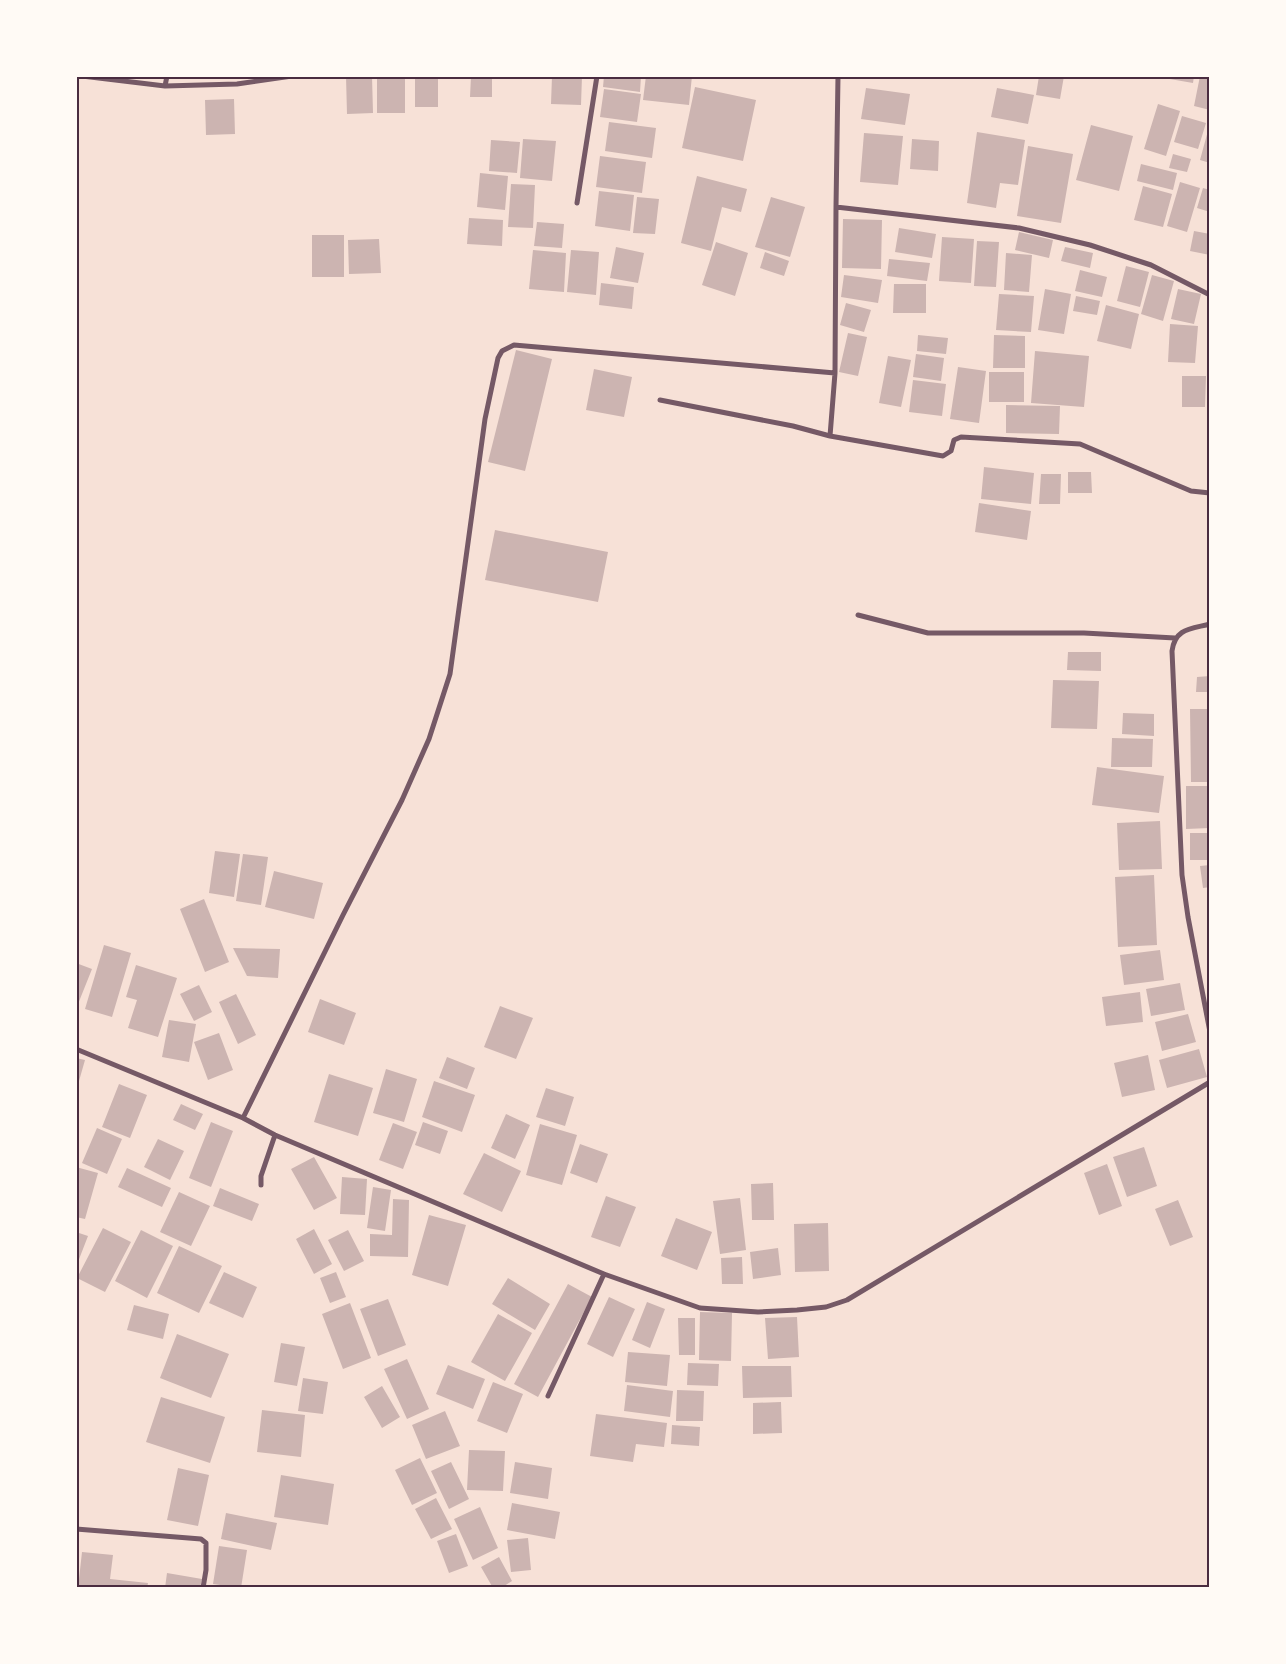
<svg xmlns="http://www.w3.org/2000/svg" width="1286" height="1664" font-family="'Alegreya Sans',sans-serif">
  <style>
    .building { fill: #ccb4b1 }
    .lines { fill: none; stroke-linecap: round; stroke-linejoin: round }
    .minor { stroke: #755966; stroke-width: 5 }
    .neatline { fill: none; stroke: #4a2c40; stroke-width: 2 }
  </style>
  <rect width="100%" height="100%" fill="#f7e1d7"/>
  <path class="building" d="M346,76H372L373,113L347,114Z
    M377,76H405V113H377Z
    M415,76H438V107H415Z
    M471,76H492V97H470Z
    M552,76H582L581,105L551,104Z
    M604,76H641L640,92L603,87Z
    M646,76H692L689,105L643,100Z
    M1039,76H1064L1060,99L1036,95Z
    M1164,76H1194L1193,83L1164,78Z
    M1200,76L1210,78V110L1194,106Z
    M695,87L756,100L743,161L682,148Z
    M866,88L910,94L905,125L861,119Z
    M997,88L1034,95L1028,124L991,117Z
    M604,89L641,94L637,122L600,117Z
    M234,99L235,134L206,135L205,100Z
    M1158,104L1180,111L1166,156L1144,149Z
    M1182,116L1206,123L1198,149L1174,142Z
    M609,122L656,128L652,158L605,151Z
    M1091,125L1133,136L1119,191L1076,180Z
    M1209,127H1210V163L1200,160Z
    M977,132L1025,140L1018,185L1000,183L996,208L967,203Z
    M864,133L903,136L898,185L860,182Z
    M523,139L556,141L552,181L520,178Z
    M912,139L939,141L938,171L910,169Z
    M491,140L520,142L517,173L489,171Z
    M1028,146L1073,154L1061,223L1017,216Z
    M1173,154L1191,159L1187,172L1169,168Z
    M600,156L646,162L642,193L596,187Z
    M1141,164L1177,173L1173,190L1137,181Z
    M480,173L508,176L505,210L477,207Z
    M697,176L747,189L741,212L722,207L711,251L681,243Z
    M1180,182L1200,188L1187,232L1167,226Z
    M511,184L535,185L533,228L508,227Z
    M1143,186L1172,194L1163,227L1134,220Z
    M1203,188L1210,190V212L1197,208Z
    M599,191L634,195L630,231L595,226Z
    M637,197L659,199L655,234L633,233Z
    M771,197L805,207L790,257L755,247Z
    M469,218L503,220L502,246L467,244Z
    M843,219L882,220L881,269L842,268Z
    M537,222L564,224L562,248L534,246Z
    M899,228L936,234L932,258L895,252Z
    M1194,231L1210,234V255L1190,251Z
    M1019,232L1053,240L1049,258L1015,250Z
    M312,235H344V277H312Z
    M942,237L974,239L971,283L939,281Z
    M379,239L381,273L349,274L348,240Z
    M977,241L999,242L996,287L974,286Z
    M716,242L748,253L735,296L702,285Z
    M616,247L644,253L638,283L610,278Z
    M1065,247L1093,253L1090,268L1061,261Z
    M533,250L566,253L564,292L529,289Z
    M571,250L599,252L596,295L567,292Z
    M765,252L789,261L784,276L760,268Z
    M1006,253L1032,255L1029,292L1004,290Z
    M889,259L930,263L927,281L887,276Z
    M1126,266L1149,272L1140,307L1117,301Z
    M1080,270L1107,277L1102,297L1075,291Z
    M844,275L882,280L878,303L841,297Z
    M1152,275L1174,281L1163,321L1141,314Z
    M601,283L634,287L632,309L599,305Z
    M894,284H926V313H893Z
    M1045,289L1071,294L1064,334L1038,330Z
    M1178,289L1201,294L1194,324L1171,319Z
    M999,294L1034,296L1031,332L996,330Z
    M1076,296L1100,301L1097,315L1073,311Z
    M846,303L871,310L864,332L840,325Z
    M1106,305L1139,314L1131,349L1097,341Z
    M1170,324L1198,326L1195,363L1168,362Z
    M848,333L867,337L858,376L839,372Z
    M918,335L948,338L946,354L917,351Z
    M994,335L1025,336V368H993Z
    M516,350L552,359L525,471L488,462Z
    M1035,351L1089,356L1084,407L1031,403Z
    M916,354L944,358L941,381L913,377Z
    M888,356L911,360L901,407L879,403Z
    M958,367L986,371L979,423L950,419Z
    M594,369L632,377L624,417L586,410Z
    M989,372H1024V402H989Z
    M1182,376H1206L1205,407H1182Z
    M913,380L946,384L942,416L909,412Z
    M1006,405L1060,406L1059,434L1006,433Z
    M984,467L1034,473L1031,504L981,499Z
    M1068,472H1091L1092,493H1068Z
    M1041,474H1061L1060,504H1039Z
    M979,503L1031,511L1027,540L975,532Z
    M495,530L608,552L598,602L485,580Z
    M1068,652H1101V671L1067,670Z
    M1210,676V692H1196L1197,677Z
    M1053,680L1099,681L1097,729L1051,728Z
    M1190,709H1210V782H1191Z
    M1123,713L1154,714V736L1122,734Z
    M1112,738L1153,739L1152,767H1111Z
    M1097,767L1164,776L1159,813L1092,805Z
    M1186,786H1210V828L1186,829Z
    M1160,821L1162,869L1119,870L1117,823Z
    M1190,833H1210V860H1190Z
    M215,851L240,854L234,897L209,893Z
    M243,854L268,857L261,905L236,901Z
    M1210,865V887L1203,888L1200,866Z
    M274,871L323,883L314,919L265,907Z
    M1154,875L1157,945L1118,947L1115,877Z
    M204,899L229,962L205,972L180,909Z
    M104,945L131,953L112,1017L85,1009Z
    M233,948L280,949L278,978L247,976Z
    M1160,950L1164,980L1124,985L1120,955Z
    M76,963L92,969L76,1009Z
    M136,965L177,978L158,1037L128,1028L137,1000L126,997Z
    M1180,983L1185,1010L1151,1016L1146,989Z
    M199,985L212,1012L194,1021L180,994Z
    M1140,992L1143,1022L1106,1026L1102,997Z
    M236,994L256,1035L238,1044L219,1002Z
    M320,999L356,1013L344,1045L308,1032Z
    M500,1006L533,1018L516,1059L484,1047Z
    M1188,1014L1196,1042L1162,1051L1155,1022Z
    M169,1020L196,1024L189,1062L162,1057Z
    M219,1033L233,1070L208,1080L194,1042Z
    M1199,1049L1207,1077L1167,1088L1159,1060Z
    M1148,1055L1155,1090L1122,1097L1114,1063Z
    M447,1057L475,1068L467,1089L439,1078Z
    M76,1058L85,1060L77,1088H76Z
    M386,1069L417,1079L404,1122L373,1113Z
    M329,1074L373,1088L358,1136L314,1122Z
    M434,1081L475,1095L462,1132L422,1117Z
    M119,1084L147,1095L130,1138L102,1127Z
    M546,1088L574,1097L565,1126L536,1117Z
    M181,1104L203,1114L195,1130L173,1120Z
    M506,1114L530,1125L515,1159L491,1148Z
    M211,1122L233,1131L211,1187L189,1178Z
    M423,1122L448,1131L440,1154L415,1145Z
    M393,1123L417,1132L403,1169L379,1160Z
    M540,1124L577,1135L562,1185L526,1175Z
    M97,1128L122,1139L107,1174L82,1163Z
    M158,1139L184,1151L170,1180L144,1167Z
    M580,1144L608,1154L597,1183L570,1173Z
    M1144,1147L1157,1186L1127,1197L1113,1157Z
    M484,1153L521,1171L502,1212L463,1194Z
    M314,1157L337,1198L314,1210L291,1169Z
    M1107,1164L1122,1206L1099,1215L1084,1173Z
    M76,1167L98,1173L85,1219L76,1217Z
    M127,1168L171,1188L162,1207L118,1187Z
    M342,1177L367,1179L365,1215L340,1214Z
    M773,1183L774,1220H752L751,1184Z
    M373,1187L391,1190L385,1231L367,1228Z
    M220,1188L259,1204L252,1221L213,1206Z
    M179,1192L210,1206L191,1246L160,1232Z
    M606,1196L636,1207L620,1247L591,1237Z
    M740,1198L746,1250L720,1254L713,1201Z
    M393,1199L409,1200L408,1257L370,1256V1234L392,1235Z
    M1178,1200L1193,1237L1170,1246L1155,1209Z
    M429,1215L466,1225L448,1286L412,1275Z
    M676,1218L712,1232L697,1270L661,1256Z
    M828,1223L829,1271L795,1272L794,1224Z
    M103,1228L131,1242L105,1292L77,1278Z
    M314,1229L332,1264L314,1274L296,1239Z
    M141,1230L173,1246L147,1298L115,1281Z
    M348,1230L364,1261L344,1271L328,1240Z
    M76,1232L88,1236L76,1267Z
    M179,1246L222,1266L199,1313L157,1293Z
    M778,1248L781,1275L753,1279L750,1252Z
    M742,1257L743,1284H722L721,1258Z
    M224,1272L257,1287L243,1318L209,1303Z
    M336,1272L346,1297L330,1303L320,1278Z
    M508,1278L550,1304L535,1330L492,1304Z
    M568,1284L592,1297L538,1397L514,1384Z
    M609,1297L635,1309L613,1357L587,1344Z
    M388,1299L406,1345L378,1356L360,1309Z
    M647,1302L665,1309L650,1348L632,1340Z
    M350,1303L371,1358L343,1369L322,1314Z
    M134,1305L169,1314L163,1339L127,1330Z
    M700,1312L732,1313L731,1361L699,1360Z
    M498,1314L532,1333L505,1381L471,1362Z
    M797,1317L799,1357L768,1359L765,1318Z
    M678,1318H695V1355H679Z
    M177,1334L229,1354L211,1398L160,1378Z
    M281,1343L305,1347L297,1386L274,1382Z
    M628,1352L670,1355L667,1386L625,1382Z
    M407,1359L429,1409L407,1419L384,1369Z
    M688,1363L719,1364L718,1386L687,1385Z
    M448,1365L485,1379L473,1409L436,1394Z
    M742,1366H791L792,1397L743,1398Z
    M303,1378L328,1382L323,1414L298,1411Z
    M493,1382L523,1394L507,1433L477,1421Z
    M627,1385L673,1391L670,1417L624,1411Z
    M382,1386L400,1417L382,1428L364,1397Z
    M677,1390L704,1391L703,1421H676Z
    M161,1397L225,1417L210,1463L146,1442Z
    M781,1402L782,1433L753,1434V1403Z
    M262,1410L305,1415L301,1457L257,1452Z
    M445,1411L460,1446L426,1459L412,1425Z
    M596,1414L667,1423L664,1447L636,1444L633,1462L590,1456Z
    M672,1425L700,1427L699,1446L671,1444Z
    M469,1450L505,1451L503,1491L467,1490Z
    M420,1458L437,1493L412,1505L395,1470Z
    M451,1462L469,1499L449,1509L431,1471Z
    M515,1462L552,1468L548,1499L510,1493Z
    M178,1468L209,1475L198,1526L167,1520Z
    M281,1475L334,1484L328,1525L274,1517Z
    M436,1498L452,1529L431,1539L415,1509Z
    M512,1503L560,1512L555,1539L507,1530Z
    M480,1507L498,1548L473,1560L454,1519Z
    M226,1513L277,1523L271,1550L221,1539Z
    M456,1534L468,1566L449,1573L437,1541Z
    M528,1538L531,1570L511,1572L507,1540Z
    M219,1546L247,1550L241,1588L213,1584Z
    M82,1552L113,1555L110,1579L148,1583L147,1588H78Z
    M499,1557L512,1581L501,1588H493L481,1567Z
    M167,1573L202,1579L200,1588H165Z"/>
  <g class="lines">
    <path class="minor" d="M82,76L165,86L237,84L292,76
      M838,76L836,207L1019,228L1090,245L1151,265L1210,295
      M165,86L167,76
      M577,203L597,76
      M660,400L793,426L830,436L943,456L951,451L954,440L961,437L1080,444L1191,491L1210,493
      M830,436L835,373
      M858,615L928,633H1084L1175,638
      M1210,624C1191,629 1175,628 1172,651L1182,875L1188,917L1210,1032
      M76,1049L243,1118L275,1135L604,1274L700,1308L758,1312L797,1310L826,1307L847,1300L1210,1082
      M243,1118L343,915L402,800L429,739L450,674L485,419L498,358L502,351L514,345L835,373L836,207
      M261,1185V1176L275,1135
      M548,1396L604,1274
      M76,1529L201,1539L206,1543V1570L203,1588"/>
  </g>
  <rect width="1286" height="1664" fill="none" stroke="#fffaf5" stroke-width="155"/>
  <rect x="78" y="78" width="1130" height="1508" class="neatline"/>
</svg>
